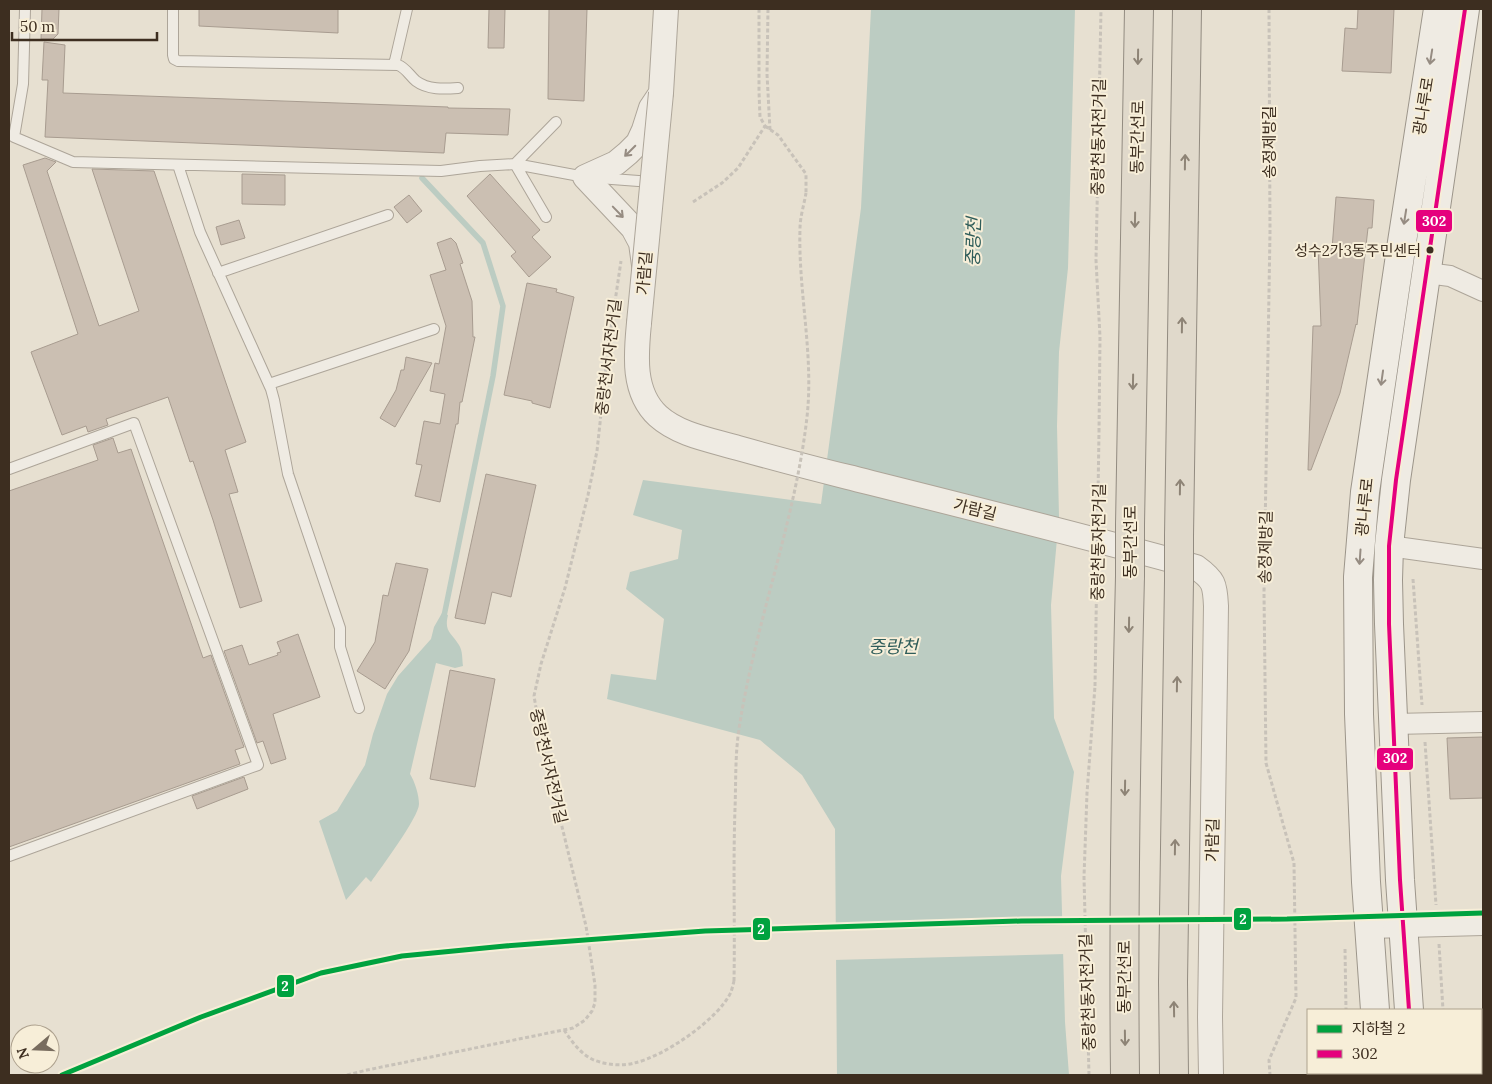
<svg xmlns="http://www.w3.org/2000/svg" width="1492" height="1084" font-family="Lora,'Noto Sans KR',serif">
  <style>
    .water { fill: #bcccc2 }
    .pier { fill: #e7e0d1 }
    .lines { fill: none; stroke-linecap: round; stroke-linejoin: round }
    .stream { stroke: #bcccc2; stroke-width: 5.5 }
    .building { fill: #cbbfb2; stroke: #a89c90 }
    .service-casing { stroke: #ada599; stroke-width: 12 }
    .minor-casing { stroke: #ada599; stroke-width: 22 }
    .tertiary-casing { stroke: #ada599; stroke-width: 26 }
    .secondary-casing { stroke: #9c958a; stroke-width: 30 }
    .trunk-casing { stroke: #928b80; stroke-width: 30 }
    .path { stroke: #c8c2b9; stroke-width: 3; stroke-dasharray: 4 2.5; stroke-linecap: butt }
    .service { stroke: #efebe3; stroke-width: 10 }
    .minor { stroke: #efebe3; stroke-width: 20 }
    .tertiary { stroke: #efebe3; stroke-width: 24 }
    .secondary { stroke: #efebe3; stroke-width: 28 }
    .trunk { stroke: #e0d9cb; stroke-width: 28 }
    .tertiary-bridge-casing { stroke: #ada599; stroke-width: 26; stroke-linecap: butt }
    .trunk-bridge-casing { stroke: #928b80; stroke-width: 30; stroke-linecap: butt }
    .path-bridge { stroke: #c8c2b9; stroke-width: 3; stroke-dasharray: 4 2.5; stroke-linecap: butt }
    .tertiary-bridge { stroke: #efebe3; stroke-width: 24 }
    .trunk-bridge { stroke: #e0d9cb; stroke-width: 28 }
    .bus-1-casing { stroke: #f7eed8; stroke-width: 8 }
    .bus-1 { stroke: #e5007d; stroke-width: 4 }
    .metro-1-casing { stroke: #f7eed8; stroke-width: 9 }
    .metro-1 { stroke: #00a23f; stroke-width: 5 }
    .oneway { stroke: #8e8476 }
    .oneway2 { stroke: #968c82 }
    .bus-dot { fill: #3d2e20; stroke: #f7eed8; stroke-width: 2 }
    .labels { text-anchor: middle; dominant-baseline: central; stroke-width: 4; stroke-linejoin: round; paint-order: stroke }
    .bus-label { font-size: 15px; fill: #3d2e20; stroke: #f7eed8; text-anchor: end }
    .street-label { font-size: 16px; fill: #3d2e20; stroke: #f7eed8 }
    .water-label { font-size: 18px; font-style: italic; fill: #2f5d5a; stroke: #f7eed8 }
    .line-badge { stroke: #f7eed8; stroke-width: 2 }
    .badge-label { font-size: 14px; text-anchor: middle; font-weight: bold; fill: #fff }
  </style>
  <rect width="100%" height="100%" fill="#e7e0d1"/>
  <path class="water" d="M871,9H1075L1068,268L1059,352L1057,426L1059,517L1051,605L1054,718L1074,772L1061,876L1065,1022L1069,1075H837L835,829L802,775L760,740L607,699L611,674L656,680L664,619L626,589L630,572L678,559L682,530L633,515L643,480L821,504L861,208Z
    M442,613L448,615C444,632 451,632 459,645C463,651 462,660 463,666L455,668L436,663L410,774C415,782 419,795 419,804C419,817 380,869 371,882L366,877L346,900L319,821L337,811L365,765L373,734L387,694L398,676L431,639L434,627Z"/>
  <path class="pier" d="M1065,925L1066,954L833,960V930Z"/>
  <g class="lines">
    <path class="stream" d="M422,178L483,243L503,306L493,376L443,621"/>
  </g>
  <path class="building" d="M42,9H59L58,34L53,39H41Z
    M199,9H338V33L199,26Z
    M489,9H505L504,48H488Z
    M549,9H587L584,101L548,99Z
    M1358,9H1394L1391,73L1342,71L1345,28L1357,29Z
    M44,42L65,45L63,93L448,107V108L510,109L508,135L446,133L444,153L45,137L48,80H42Z
    M45,158L56,162L47,171L99,326L139,311L92,169L154,171L246,442L225,450L238,492L229,494L262,601L240,608L213,520L193,461L190,462L168,397L106,419L108,425L88,432L86,426L62,435L31,352L78,334L23,165Z
    M242,174L285,175V205L242,204Z
    M490,174L540,230L532,237L551,257L529,277L511,256L516,252L467,196Z
    M409,195L422,211L407,223L394,207Z
    M1336,197L1374,200L1372,228H1368L1357,325L1356,324L1340,393L1311,470H1308L1313,326H1321L1318,247L1332,249Z
    M239,220L245,238L221,245L216,227Z
    M451,238L456,243L463,263L460,264L472,301L473,337H475L462,402H460L458,424H456L440,502L415,496L422,465L416,464L424,421L440,424L445,394L430,391L435,363L439,364L446,326L430,275L446,270L437,243Z
    M527,283L557,289L556,292L574,297L550,408L532,403V401L504,395Z
    M406,357L432,363L395,427L380,418L396,390L401,370H404Z
    M113,438L118,453L131,449L203,658L211,655L244,747L235,750L240,764L9,847V491L98,460L93,445Z
    M486,474L536,485L511,597L492,592L485,624L455,618Z
    M396,563L428,569L409,651L385,689L357,671L375,642L383,595L388,596Z
    M298,634L320,697L273,714L286,759L271,764L263,741L257,743L224,651L242,645L249,665L278,655L277,653L281,652L277,642Z
    M450,670L495,679L475,787L430,779Z
    M1483,737V798L1450,799L1447,738Z
    M244,777L248,789L197,809L192,796Z"/>
  <g class="lines">
    <defs>
      <path id="service" d="M25,9L23,84L14,137L73,162L441,171L480,166L515,164L585,177L652,182
        M173,9V55L174,59L178,61L398,65C406,68 409,75 416,81C428,90 444,89 458,88
        M394,65L407,9
        M178,165L200,232L271,389L274,400L288,474L340,628V647L359,708
        M546,217L515,164L556,122
        M218,273L388,215
        M269,384L434,329
        M9,469L134,423L258,765L9,856"/>
      <path id="minor" d="M1427,273L1450,276L1483,291
        M1389,546L1483,559
        M1394,724L1483,722"/>
      <path id="tertiary" d="M644,265L641,243L633,228L585,177L616,163L628,153L638,143L644,130L651,108L661,93L666,9
        M639,323C636,354 632,392 658,416C679,435 711,440 738,448C774,458 811,468 848,477C964,506 1081,535 1196,567C1214,580 1215,584 1216,606L1210,1017L1211,1075
        M1369,926L1483,923"/>
      <path id="secondary" d="M1375,1010L1366,882L1359,714L1358,577L1365,492L1402,242L1438,9
        M1409,1010L1400,880L1389,624L1388,580L1389,546L1396,480L1465,9
        M1381,1073V1075
        M1414,1073V1075"/>
      <path id="trunk" d="M1130,525L1139,9
        M1179,536L1187,9
        M1125,1075C1123,909 1126,743 1130,576
        M1174,1075L1173,982L1179,581"/>
    </defs>
    <use href="#service" class="service-casing"/>
    <use href="#minor" class="minor-casing"/>
    <use href="#tertiary" class="tertiary-casing"/>
    <use href="#secondary" class="secondary-casing"/>
    <use href="#trunk" class="trunk-casing"/>
    <path class="path" d="M768,9L767,74L770,130
      M1269,9L1270,232L1264,593L1266,763L1294,863L1296,998L1269,1060L1270,1075
      M765,126L778,135L806,174V193
      M693,202L722,183L738,168L765,126L760,117L759,92V9
      M1099,432L1100,337L1096,260L1101,9
      M1413,579L1422,705
      M1425,742L1436,905
      M1439,944L1443,1010
      M1345,949L1346,1010
      M564,1030C573,1043 583,1058 600,1062C610,1065 624,1066 634,1063C663,1057 718,1020 731,992C732,989 733,985 734,981
      M1352,1073V1075
      M1448,1073V1075
      M347,1075L367,1070L573,1028L585,1020L592,1011L595,1003V985L586,926L543,748L534,696L541,664L565,588L588,495L597,451L608,349L621,261
      M1089,1075L1084,877L1087,793L1095,686"/>
    <use href="#service" class="service"/>
    <use href="#minor" class="minor"/>
    <use href="#tertiary" class="tertiary"/>
    <use href="#secondary" class="secondary"/>
    <use href="#trunk" class="trunk"/>
    <defs>
      <path id="tertiary-bridge" d="M639,323L661,93"/>
      <path id="trunk-bridge" d="M1130,525V576
        M1179,536V581"/>
    </defs>
    <use href="#tertiary-bridge" class="tertiary-bridge-casing"/>
    <use href="#trunk-bridge" class="trunk-bridge-casing"/>
    <path class="path-bridge" d="M1095,686L1099,432
      M734,981C735,924 733,866 735,809C736,782 735,755 739,729C755,623 795,523 807,417C814,354 798,291 800,229C800,217 804,205 806,193"/>
    <use href="#tertiary-bridge" class="tertiary-bridge"/>
    <use href="#trunk-bridge" class="trunk-bridge"/>
    <defs>
      <path id="bus-1" d="M1409,1010L1400,880L1389,624V546L1396,480L1465,9"/>
    </defs>
    <use href="#bus-1" class="bus-1-casing"/>
    <use href="#bus-1" class="bus-1"/>
    <defs>
      <path id="metro-1" d="M62,1075L201,1017L321,973L402,956L505,946L705,931L1021,921L1287,919L1483,913"/>
    </defs>
    <use href="#metro-1" class="metro-1-casing"/>
    <use href="#metro-1" class="metro-1"/>
  </g>
  <defs><path id="oneway-shaft" d="M-6 0H5M1.5-3L5.5 0L1.5 3" fill="none" stroke-width="1.6" stroke-linecap="round" stroke-linejoin="round" transform="scale(1.25)"/></defs>
  <g class="oneway">
    <use href="#oneway-shaft" transform="translate(1138 57) rotate(91)"/>
    <use href="#oneway-shaft" transform="translate(1185 162) rotate(-89)"/>
    <use href="#oneway-shaft" transform="translate(1135 220) rotate(91)"/>
    <use href="#oneway-shaft" transform="translate(1182 325) rotate(-89)"/>
    <use href="#oneway-shaft" transform="translate(1133 382) rotate(91)"/>
    <use href="#oneway-shaft" transform="translate(1180 487) rotate(-89)"/>
    <use href="#oneway-shaft" transform="translate(1129 625) rotate(91)"/>
    <use href="#oneway-shaft" transform="translate(1177 684) rotate(-89)"/>
    <use href="#oneway-shaft" transform="translate(1125 788) rotate(91)"/>
    <use href="#oneway-shaft" transform="translate(1175 847) rotate(-89)"/>
    <use href="#oneway-shaft" transform="translate(1174 1009) rotate(-91)"/>
    <use href="#oneway-shaft" transform="translate(1125 1038) rotate(89)"/>
  </g>
  <g class="oneway2">
    <use href="#oneway-shaft" transform="translate(1431 57) rotate(99)"/>
    <use href="#oneway-shaft" transform="translate(630 151) rotate(135)"/>
    <use href="#oneway-shaft" transform="translate(618 212) rotate(46)"/>
    <use href="#oneway-shaft" transform="translate(1405 217) rotate(99)"/>
    <use href="#oneway-shaft" transform="translate(1382 378) rotate(98)"/>
    <use href="#oneway-shaft" transform="translate(1360 557) rotate(94)"/>
  </g>
  <circle class="bus-dot" cx="1430" cy="250" r="4.5"/>
  <g class="labels">
    <g class="bus-label">
      <text x="1421" y="250">성수2가3동주민센터</text>
    </g>
    <g class="street-label">
      <text transform="translate(1423 106) rotate(-81)">광나루로</text>
      <text transform="translate(1098 137) rotate(-89)">중랑천동자전거길</text>
      <text transform="translate(1137 137) rotate(-89)">동부간선로</text>
      <text transform="translate(1269 142) rotate(-90)">송정제방길</text>
      <text transform="translate(644 273) rotate(-85)">가람길</text>
      <text transform="translate(608 357) rotate(-83)">중랑천서자전거길</text>
      <text transform="translate(1364 507) rotate(-84)">광나루로</text>
      <text transform="translate(975 509) rotate(14)">가람길</text>
      <text transform="translate(1098 542) rotate(-89)">중랑천동자전거길</text>
      <text transform="translate(1130 542) rotate(-90)">동부간선로</text>
      <text transform="translate(1265 547) rotate(-89)">송정제방길</text>
      <text transform="translate(549 766) rotate(77)">중랑천서자전거길</text>
      <text transform="translate(1212 840) rotate(-89)">가람길</text>
      <text transform="translate(1124 977) rotate(-90)">동부간선로</text>
      <text transform="translate(1087 992) rotate(-92)">중랑천동자전거길</text>
    </g>
    <g class="water-label">
      <text transform="translate(973 242) rotate(-88)">중랑천</text>
      <text x="893" y="646">중랑천</text>
    </g>
  </g>
  <g class="line-badge">
    <rect x="1415" y="209" width="38" height="24" rx="5" fill="#e5007d"/>
    <rect x="1376" y="747" width="38" height="24" rx="5" fill="#e5007d"/>
    <rect x="1233" y="907" width="19" height="24" rx="5" fill="#00a23f"/>
    <rect x="752" y="917" width="19" height="24" rx="5" fill="#00a23f"/>
    <rect x="276" y="974" width="19" height="24" rx="5" fill="#00a23f"/>
  </g>
  <g class="badge-label">
    <text x="1434" y="226">302</text>
    <text x="1395" y="763">302</text>
    <text x="1243" y="924">2</text>
    <text x="761" y="934">2</text>
    <text x="285" y="991">2</text>
  </g>
  <rect width="1492" height="1084" fill="none" stroke="#3d2e20" stroke-width="20"/>
  <rect x="1307" y="1009" width="175" height="65" fill="#f7eed8" stroke="#ada18e"/>
  <rect x="1317" y="1025" width="25" height="8" fill="#00a23f" stroke="#ada18e"/>
  <text x="1352" y="1034" font-size="15" fill="#3d2e20">지하철 2</text>
  <rect x="1317" y="1050" width="25" height="8" fill="#e5007d" stroke="#ada18e"/>
  <text x="1352" y="1059" font-size="15" fill="#3d2e20">302</text>
  <g transform="translate(35 1049) rotate(251)"><circle r="24" fill="#f7eed8" stroke="#ada18e"/>
  <path d="M0-4L9 19L0 12L-9 19Z" fill="#786c5e"/>
  <text y="-8" font-size="14" font-weight="bold" text-anchor="middle" fill="#3d2e20">N</text>
  </g>
  <path d="M12 32v8h145v-8" fill="none" stroke="#3d2e20" stroke-width="2.5"/>
  <text x="20" y="32" font-size="15" fill="#3d2e20" stroke="#f7eed8" stroke-width="4" paint-order="stroke">50 m</text>
</svg>
